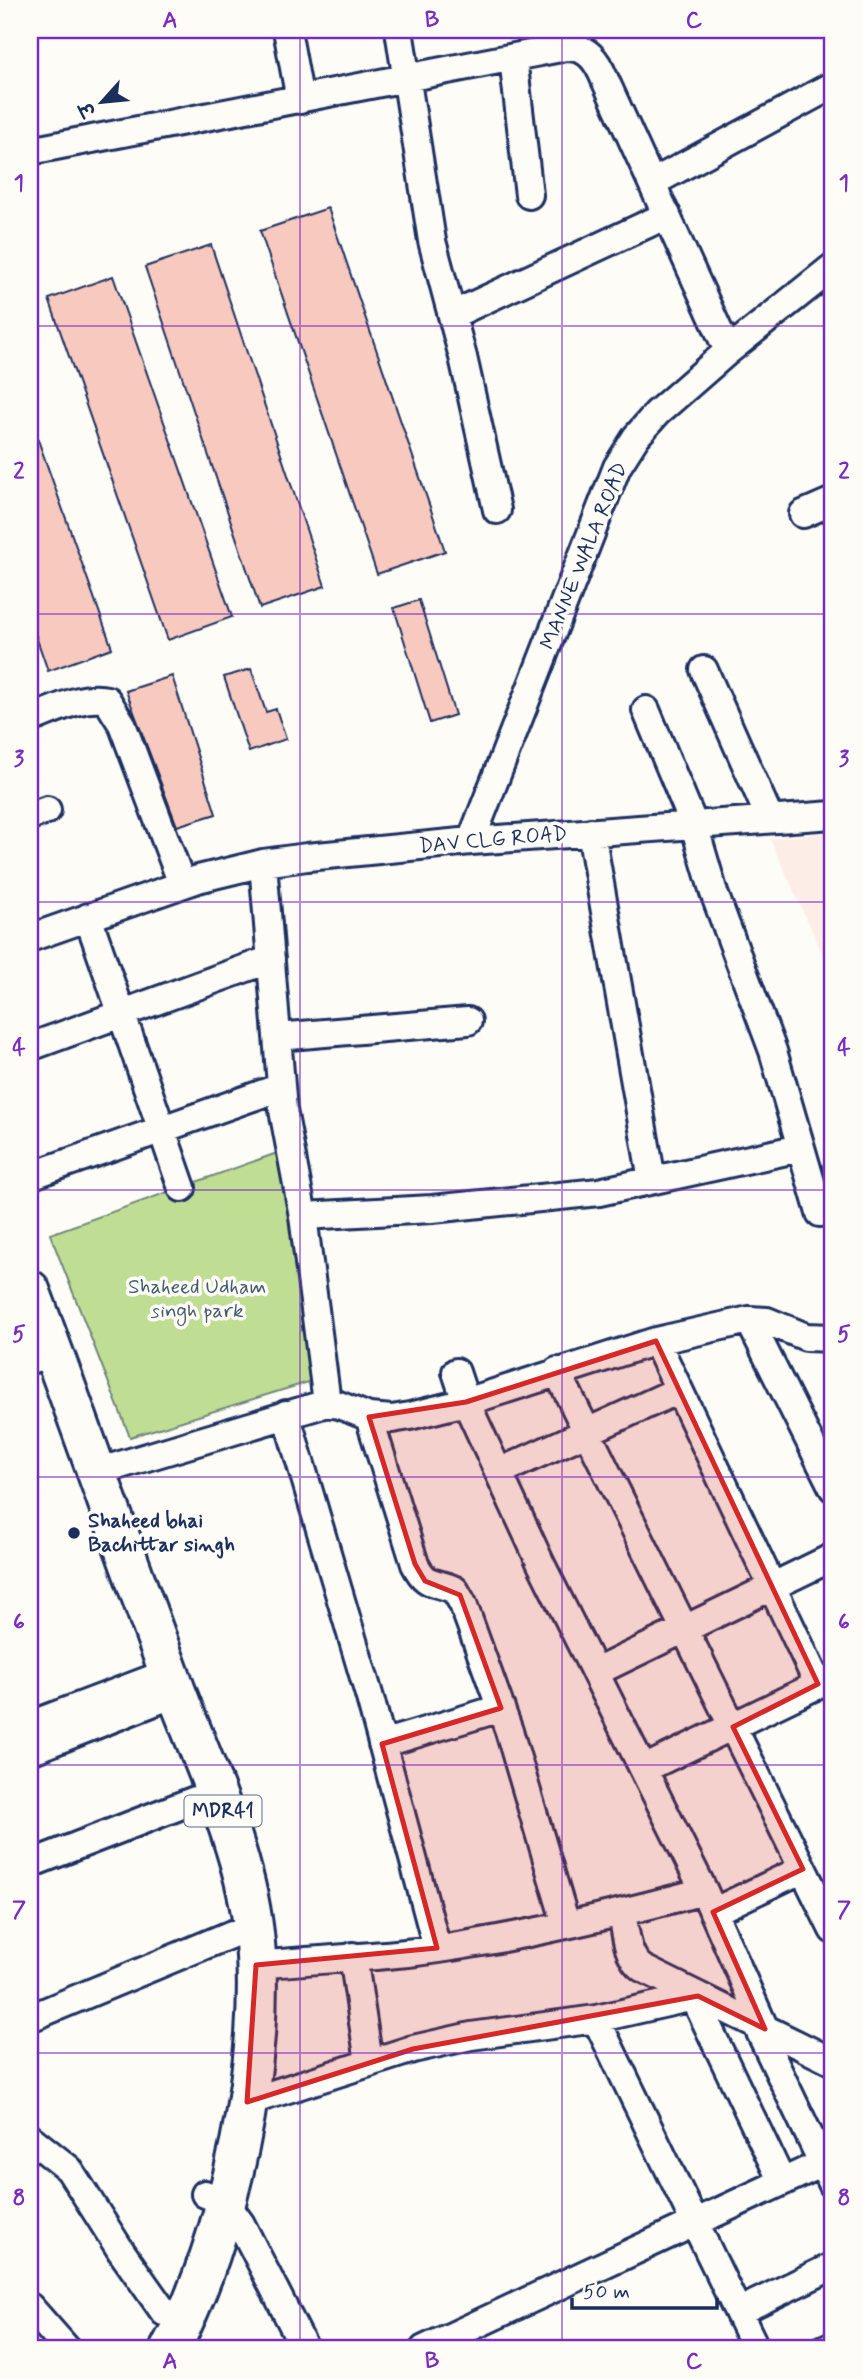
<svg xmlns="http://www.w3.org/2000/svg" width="863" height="2379" font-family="Mynerve,'Playpen Sans Deva',sans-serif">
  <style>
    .built { fill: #fcede6 }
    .green { fill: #c0dd94; stroke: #6e8679; stroke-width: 2 }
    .building { fill: #f8c9be; stroke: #1b2f5e; stroke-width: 2 }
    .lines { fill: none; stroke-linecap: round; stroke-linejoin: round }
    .minor-casing { stroke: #1b2f5e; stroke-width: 32 }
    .highway-casing { stroke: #1b2f5e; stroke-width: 44 }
    .minor { stroke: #fdfcf7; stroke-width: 26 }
    .highway { stroke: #fdfcf7; stroke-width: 38 }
    .marked { fill: #d62828; fill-opacity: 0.2; stroke: #d62828; stroke-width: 5; stroke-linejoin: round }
    .grid { fill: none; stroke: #7b2cbf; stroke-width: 2; stroke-opacity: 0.55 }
    .poi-dot { fill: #1b2f5e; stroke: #fdfcf7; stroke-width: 2.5 }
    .labels { text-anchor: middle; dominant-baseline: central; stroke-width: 7; stroke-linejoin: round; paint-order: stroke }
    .shield { fill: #fdfcf7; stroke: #5f6c8c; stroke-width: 2 }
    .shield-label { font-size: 19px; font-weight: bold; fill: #1b2f5e }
    .street-label { font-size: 21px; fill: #1b2f5e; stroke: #fdfcf7 }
    .park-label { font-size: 21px; fill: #445a6c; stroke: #fdfcf7 }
    .poi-label { font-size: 21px; font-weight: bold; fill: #1b2f5e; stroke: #fdfcf7; text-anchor: start }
    .neatline { fill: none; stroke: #7b2cbf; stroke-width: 2.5 }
    .grid-label { font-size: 23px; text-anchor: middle; font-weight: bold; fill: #7b2cbf }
  </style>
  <rect width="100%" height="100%" fill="#fdfcf7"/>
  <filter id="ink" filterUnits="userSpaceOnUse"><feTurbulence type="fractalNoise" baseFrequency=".0143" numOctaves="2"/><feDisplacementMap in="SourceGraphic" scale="14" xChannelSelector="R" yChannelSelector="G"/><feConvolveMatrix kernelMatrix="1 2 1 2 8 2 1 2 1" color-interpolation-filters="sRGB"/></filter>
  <g filter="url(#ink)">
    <path class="built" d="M833,832V977L770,839Z"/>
    <path class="green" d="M297,1146L315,1380L130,1437L50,1234Z"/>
    <path class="building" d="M328,208L445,551L377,574L260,231Z
      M211,245L325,586L260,608L145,267Z
      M113,276L232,617L168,640L49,299Z
      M30,423H32L112,648L48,671L30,619Z
      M419,600L455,715L430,723L394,608Z
      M251,669L266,712L276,709L286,739L249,752L224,677Z
      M172,676L216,814L177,826L126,691Z"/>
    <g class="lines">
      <defs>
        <path id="minor" d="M287,30L300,100
          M399,30L432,241L463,357L497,510
          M513,58L529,195
          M30,151L566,47C584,47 593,55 601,71L728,351
          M652,183L833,85
          M452,315L667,215
          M803,514L833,501
          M704,670L770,819
          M646,710L694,825L714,893L773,1051L820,1213
          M30,719C53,711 82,694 107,700L122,724L182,884
          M30,816L47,810
          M591,832L652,1180
          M471,841L617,467L636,437L657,413L728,351L833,267
          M263,863L283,1110L303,1216L327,1403
          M88,917L182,1188
          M30,938L198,879L263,863L307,857L471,841L833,815
          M277,1037L468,1021
          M30,1047L271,959
          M30,1176L281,1087
          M303,1216L432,1209L599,1192L800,1148
          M749,1320L833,1488
          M656,1341L818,1684
          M30,1360L33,1359
          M557,1371L833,1930
          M456,1372L466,1402L541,1564L704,1891L765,2029
          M286,1414L370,1698L437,1948
          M369,1417L415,1564C427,1588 434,1580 455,1590L463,1604L509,1731L566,1924
          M97,1472L327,1403L339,1405L369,1417L392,1419L410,1416L466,1402L656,1341L749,1320L767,1321L806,1337L833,1338
          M499,1472L679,1390
          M596,1672L833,1557
          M30,1725L170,1672
          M382,1744L501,1708
          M30,1751L177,1693
          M644,1769L832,1678
          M30,1864L195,1800
          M713,1912L803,1869
          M622,1913C626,1932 626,1956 642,1968L833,2062
          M353,1956L369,2062
          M256,1965C309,1960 363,1958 416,1952C512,1940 611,1916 704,1891
          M694,1997L782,2182
          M30,2018L232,1934
          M596,2019L756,2349
          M756,2024L833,2185
          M247,2102L413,2049L471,2036L596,2019L698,1996
          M30,2138L69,2169L121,2251L164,2312
          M205,2194L225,2202L241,2224L305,2349
          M30,2307L67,2349
          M738,2312L833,2266
          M424,2349L823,2163
          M824,2349L833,2345"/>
        <path id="highway" d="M30,1290C81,1424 127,1560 177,1694C207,1772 244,1849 254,1933C268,2055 229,2240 170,2349"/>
      </defs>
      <use href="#minor" class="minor-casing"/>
      <use href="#highway" class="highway-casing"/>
      <use href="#minor" class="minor"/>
      <use href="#highway" class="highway"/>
    </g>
  </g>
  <path class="marked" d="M656,1341L818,1684L733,1727L803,1869L713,1912L765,2029L698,1996L413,2049L247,2102L256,1965L437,1948L382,1744L501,1708L460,1595L425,1581L415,1564L369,1417L466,1402Z"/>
  <path class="grid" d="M300,30V2349M562,30V2349M30,326H833M30,614H833M30,902H833M30,1190H833M30,1477H833M30,1765H833M30,2053H833"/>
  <circle class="poi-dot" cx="74" cy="1533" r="7"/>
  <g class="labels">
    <rect class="shield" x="184.5" y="1795.5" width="77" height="31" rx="5"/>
    <g class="shield-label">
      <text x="223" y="1811">MDR41</text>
    </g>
    <g class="street-label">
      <text transform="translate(584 556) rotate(-68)">MANNE WALA ROAD</text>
      <text transform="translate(493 840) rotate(-5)">DAV CLG ROAD</text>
    </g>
    <g class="park-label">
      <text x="197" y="1287">Shaheed Udham<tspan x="197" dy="24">singh park</tspan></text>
    </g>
    <g class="poi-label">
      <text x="88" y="1521">Shaheed bhai<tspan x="88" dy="24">Bachittar singh</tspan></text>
    </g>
  </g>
  <rect width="863" height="2379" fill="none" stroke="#fdfcf7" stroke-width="77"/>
  <g transform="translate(102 102) rotate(243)" stroke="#fdfcf7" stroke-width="5" paint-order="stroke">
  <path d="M0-5L12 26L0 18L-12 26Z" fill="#1b2f5e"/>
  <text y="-10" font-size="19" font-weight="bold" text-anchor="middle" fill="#1b2f5e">उ</text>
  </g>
  <path d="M572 2298v10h145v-10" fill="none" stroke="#1b2f5e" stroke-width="3.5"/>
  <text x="583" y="2298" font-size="21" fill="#1b2f5e" stroke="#fdfcf7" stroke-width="5" paint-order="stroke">50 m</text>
  <rect x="38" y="38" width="786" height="2302" class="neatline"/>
  <g class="grid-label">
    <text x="170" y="27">A</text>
    <text x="432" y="27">B</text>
    <text x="694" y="27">C</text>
    <text x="19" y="190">1</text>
    <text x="844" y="190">1</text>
    <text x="19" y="478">2</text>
    <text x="844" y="478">2</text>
    <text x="19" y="766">3</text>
    <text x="844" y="766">3</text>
    <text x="19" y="1054">4</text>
    <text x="844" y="1054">4</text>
    <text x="19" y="1341">5</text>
    <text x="844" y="1341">5</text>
    <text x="19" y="1629">6</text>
    <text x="844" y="1629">6</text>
    <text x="19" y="1917">7</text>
    <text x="844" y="1917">7</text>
    <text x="19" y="2205">8</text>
    <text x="844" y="2205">8</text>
    <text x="170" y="2368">A</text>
    <text x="432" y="2368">B</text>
    <text x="694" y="2368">C</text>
  </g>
</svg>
